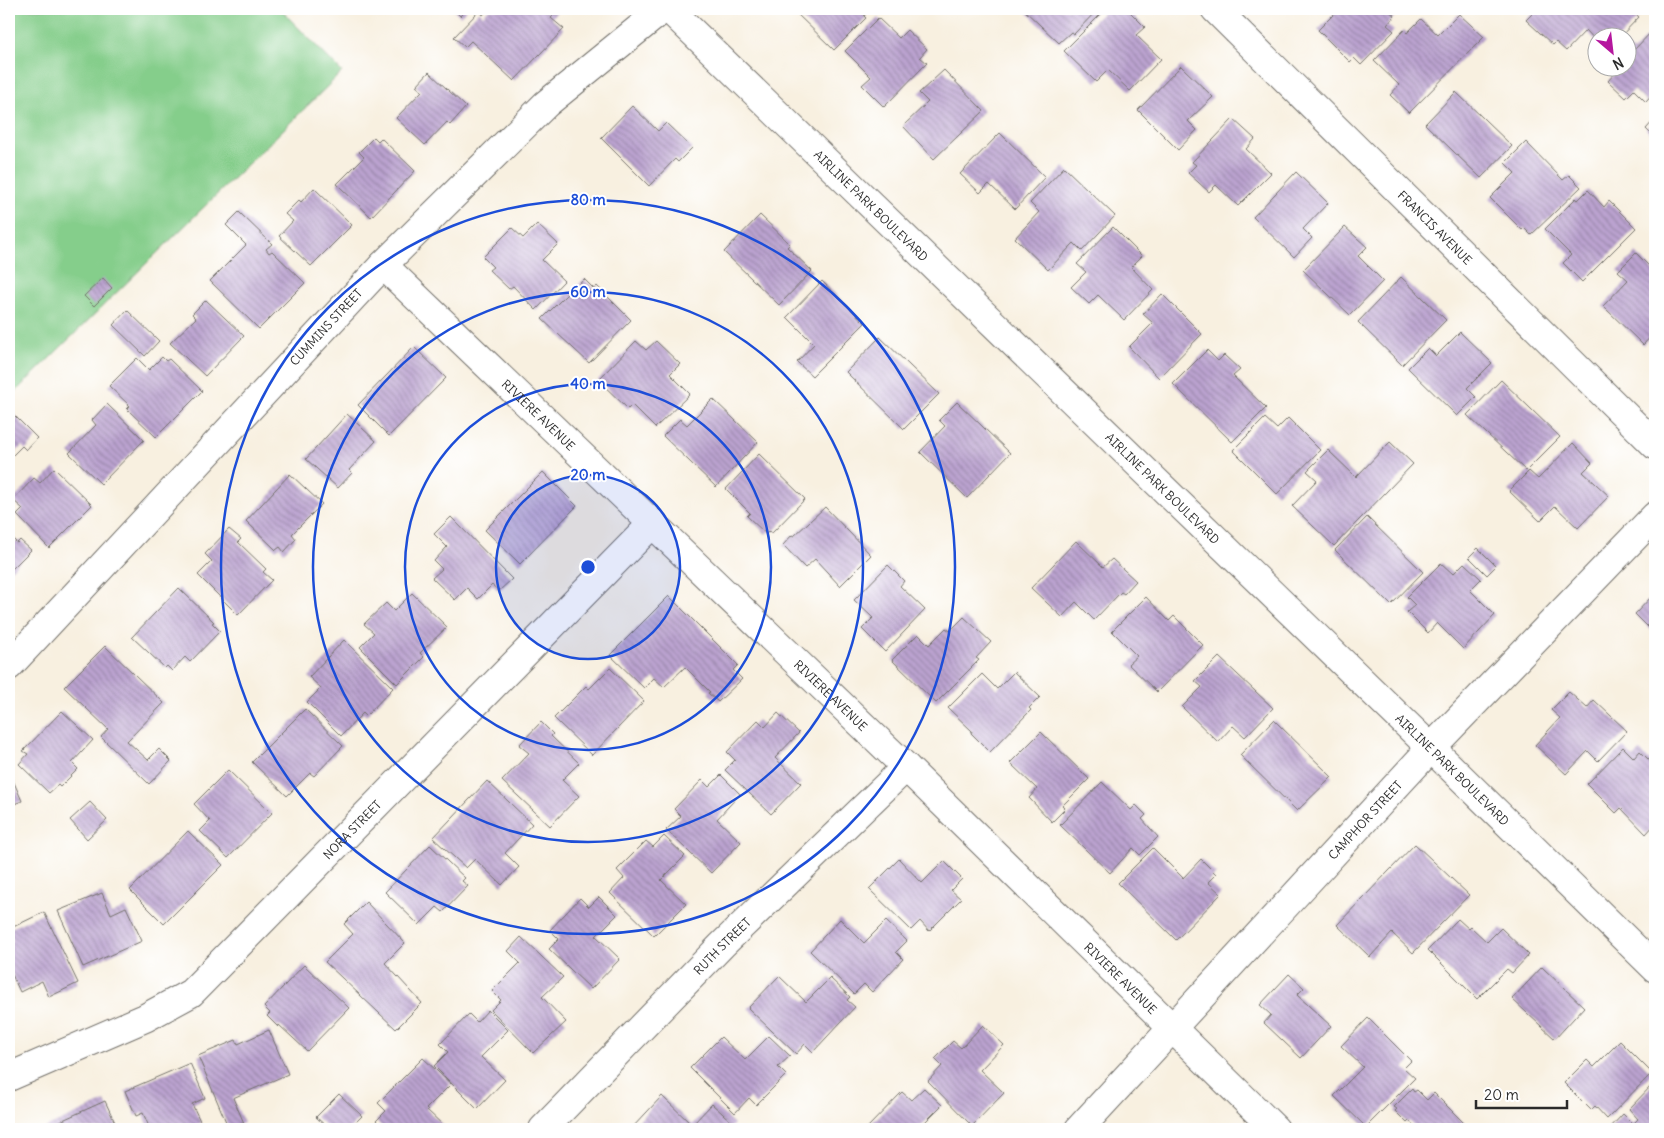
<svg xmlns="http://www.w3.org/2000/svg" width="1664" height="1138" font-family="Delius,sans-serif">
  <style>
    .green { fill: #85ce8b; stroke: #587c5b }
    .building { fill: url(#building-back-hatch) }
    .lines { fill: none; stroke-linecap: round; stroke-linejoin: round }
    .minor-casing { stroke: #73706a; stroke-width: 30 }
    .minor { stroke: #fff; stroke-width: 28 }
    .ring { fill: none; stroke: #1d4ed8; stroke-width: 2.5 }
    .labels { text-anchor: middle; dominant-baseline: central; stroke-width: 4; stroke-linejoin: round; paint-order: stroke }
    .street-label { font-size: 12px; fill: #2b2b2b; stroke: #fff }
    .centre { fill: #1d4ed8; stroke: #fff; stroke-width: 2.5 }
    .ring-label { font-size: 15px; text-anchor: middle; font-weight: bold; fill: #1d4ed8; stroke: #fff; stroke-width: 4; stroke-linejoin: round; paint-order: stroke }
  </style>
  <defs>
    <pattern id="building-back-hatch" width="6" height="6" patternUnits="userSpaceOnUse" patternTransform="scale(1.25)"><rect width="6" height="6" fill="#bba3d0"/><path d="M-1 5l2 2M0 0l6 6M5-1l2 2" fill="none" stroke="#9885a9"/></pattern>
  </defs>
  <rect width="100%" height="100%" fill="#fff"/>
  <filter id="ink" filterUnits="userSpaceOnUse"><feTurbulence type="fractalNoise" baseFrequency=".02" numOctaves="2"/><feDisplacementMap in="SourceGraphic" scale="10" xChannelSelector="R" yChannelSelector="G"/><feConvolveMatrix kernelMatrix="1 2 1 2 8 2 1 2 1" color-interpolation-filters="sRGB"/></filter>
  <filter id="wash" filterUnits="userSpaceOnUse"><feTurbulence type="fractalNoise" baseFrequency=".0096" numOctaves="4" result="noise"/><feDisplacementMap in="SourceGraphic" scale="20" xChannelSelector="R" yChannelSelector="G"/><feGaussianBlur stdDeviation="1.12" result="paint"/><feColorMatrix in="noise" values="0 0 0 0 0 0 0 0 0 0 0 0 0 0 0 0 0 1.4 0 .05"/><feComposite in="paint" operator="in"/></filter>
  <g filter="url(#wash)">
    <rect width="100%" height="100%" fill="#f8f0e0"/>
    <path class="green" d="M9,9H280L342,72L13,394H9Z"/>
    <g id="blocks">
      <path class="building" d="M453,9H467L460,16Z
        M489,9H560L551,18L564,29L514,81L471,41L465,47L454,37L479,11L483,15Z
        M792,9H871L864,16L866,18L834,50Z
        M1023,9H1098L1074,34L1071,32L1059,43Z
        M1106,9L1123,10L1127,9L1145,27L1136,35L1161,59L1130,91L1108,70L1096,82L1064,51Z
        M1339,9H1387L1395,16L1387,25L1394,31L1361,65L1354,58L1350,62L1318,30Z
        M1537,9H1630L1639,17L1619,38H1596V41L1586,30L1566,51L1556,42L1553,45L1526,20Z
        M1459,14L1484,37L1409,113L1390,95L1399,85L1374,61L1404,30L1407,33L1421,19L1438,35Z
        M878,18L899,38L907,30L927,49L920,57L927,63L884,107L862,85L871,77L845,51Z
        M1655,28V92L1646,102L1634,90L1626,98L1608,81L1616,72L1611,68H1626V44L1633,51Z
        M1181,66L1213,97L1188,121L1197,130L1178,150L1138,110Z
        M944,70L984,111L934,159L903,126L928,102L919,93Z
        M429,72L466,107L450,125L447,122L425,145L396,118L422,91L416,86Z
        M1456,92L1512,146L1481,178L1425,124Z
        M632,106L658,131L666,123L692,148L678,162L675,159L649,186L601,138Z
        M1233,119L1255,139L1246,149L1271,173L1238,206L1216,185L1209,192L1188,173L1196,165L1192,162Z
        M1655,119V138L1646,129Z
        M1000,133L1045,177L1015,209L989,184L980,193L960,174Z
        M374,137L378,141L381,138L415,171L371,217L337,184L364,157L359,152Z
        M1526,142L1563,180L1569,175L1581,187L1531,235L1524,228L1522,230L1490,198L1515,173L1505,163Z
        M1064,167L1115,216L1082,251L1074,243L1048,270L1015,238L1039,212L1030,203Z
        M1296,172L1328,203L1303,229L1312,238L1294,257L1253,217Z
        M314,188L352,225L311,266L279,236L293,221L285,214L299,200L301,202Z
        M1588,190L1604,207L1609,201L1636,228L1582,282L1563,263L1571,255L1545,229L1576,198L1578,200Z
        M239,212L272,244L266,249L269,253L272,251L305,283L259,329L210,281L246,245L226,225Z
        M760,215L790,244L787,247L812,271L779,305L724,252Z
        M537,224L558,244L542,260L564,281L536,310L513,286L509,289L489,270L493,267L483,257L512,228L523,238Z
        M1113,227L1142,256L1131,267L1153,290L1124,320L1098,295L1089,304L1071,287L1086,272L1077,264Z
        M1345,227L1367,247L1358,256L1383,281L1350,315L1303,270Z
        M1636,253L1655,272V332L1643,345L1603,306L1628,280L1618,271Z
        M1401,277L1446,320L1402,365L1358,322Z
        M103,278L112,288L94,306L84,296Z
        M584,279L594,289L597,286L631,320L589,363L542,319L569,292L571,293Z
        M822,281L865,323L812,376L797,362L814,344L787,317Z
        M1162,294L1202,334L1159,378L1129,347L1153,323L1143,314Z
        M206,300L244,336L205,376L170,343L196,318L192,314Z
        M127,310L159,341L145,356L113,325Z
        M1460,332L1492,363L1467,388L1476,397L1457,416L1408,368L1428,348L1436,356Z
        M880,337L939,394L904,429L846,372Z
        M1655,338V350L1649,344Z
        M636,341L646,350L656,341L680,364L670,374L690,394L655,428L632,405L628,409L598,380Z
        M414,347L446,378L389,436L358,405Z
        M1207,350L1218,361L1224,355L1240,370L1233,376L1266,408L1232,442L1173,384Z
        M162,357L166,361L169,359L202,391L156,437L127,409L130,406L109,386L137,358L149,370Z
        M1501,380L1560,437L1526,471L1467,415Z
        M713,399L758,442L716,487L663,436L680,419L687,425Z
        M957,402L1010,453L967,498L920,452L945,426L939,420Z
        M107,404L144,440L101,484L69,453L96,425L92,420Z
        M13,414L37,438L26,450L22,446L9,459V418Z
        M347,414L376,441L349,470L352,473L338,488L306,459Z
        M1265,418L1277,429L1288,418L1320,450L1277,494L1233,450Z
        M1390,442L1413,464L1334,546L1292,506L1317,480L1307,471L1328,450L1356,477Z
        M1573,443L1592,463L1583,472L1609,496L1578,528L1555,506L1540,521L1509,491L1529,471L1538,479Z
        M759,454L805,499L772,533L769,531L766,534L747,516L750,513L726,489Z
        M54,468L92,505L49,548L17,515L23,509L13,500L34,478L40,483Z
        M543,472L577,506L520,564L485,530Z
        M290,474L322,504L292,534L296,539L284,552L280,547L276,550L246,521Z
        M825,507L871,555L840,586L815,559L805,568L783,545L792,535L794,536Z
        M451,517L512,579L499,591L492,585L478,599L467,588L455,600L432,578L442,569L434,561L447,547L434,534Z
        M1367,517L1423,572L1391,605L1335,550Z
        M229,529L241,539L238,542L266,569L263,572L272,580L238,615L198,575L212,561L205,554Z
        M9,535L17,543L20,540L31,550L9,572Z
        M1076,541L1103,567L1112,559L1136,581L1124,594L1121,592L1094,620L1076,602L1062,617L1031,588Z
        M1478,548L1496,566L1487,575L1469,557Z
        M1441,563L1453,574L1464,563L1481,579L1470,590L1495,615L1463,649L1437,623L1428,633L1407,612L1415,605L1407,597Z
        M888,565L904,581L900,586L925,610L885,652L862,629L873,618L854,600Z
        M179,588L214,622L212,623L220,631L190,662L185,657L172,671L167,666L165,668L132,637Z
        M412,593L447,627L420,653L424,657L397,684L360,647L374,633L364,624L386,603L394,611Z
        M1655,593V634L1635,614Z
        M669,596L738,665L733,670L742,679L718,702L708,693L710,692L685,667L664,687L654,678L644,688L610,655Z
        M1146,597L1169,621L1174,616L1203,645L1157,692L1128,664L1137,656L1112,631Z
        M964,617L991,642L976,658L979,660L936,703L892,660L918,634L929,645L946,628L950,631Z
        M344,640L393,688L366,716L363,713L341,736L307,702L321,688L309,677Z
        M105,646L164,703L127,741L148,760L159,749L171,761L149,784L101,737L108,729L64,687Z
        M1219,657L1273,708L1245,737L1233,726L1218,742L1182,707L1202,687L1195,681Z
        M610,668L644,701L592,755L554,718L586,686L589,689Z
        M1014,672L1040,697L1029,708L1031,710L990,752L971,733L972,731L948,708L982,674L997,689Z
        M1569,692L1587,708L1594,700L1627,731L1598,761L1588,751L1566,774L1535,745L1560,718L1551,710Z
        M305,709L343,746L314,776L310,773L287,796L252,762Z
        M62,711L93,740L72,763L78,769L60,787L58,785L49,793L19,764L28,754L23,751Z
        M778,713L799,733L775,758L801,783L771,814L725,770L735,760L727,752L758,720L765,727Z
        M1274,720L1332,777L1297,811L1240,755Z
        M541,722L553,734L551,736L579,763L562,780L579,796L550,826L502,781L529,753L519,745Z
        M1041,732L1089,779L1062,806L1065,809L1052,822L1029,798L1037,789L1010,763Z
        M1623,747L1634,758L1640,751L1655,766V772L1651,775L1655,780V824L1646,834L1621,808L1616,813L1587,784Z
        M228,770L272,813L228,858L200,831L210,821L194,804Z
        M9,771L22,801L9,806Z
        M721,775L740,794L717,819L741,842L711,873L666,830L681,816L674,809L702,780L709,787Z
        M487,781L532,824L505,853L519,867L502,885L475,859L466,868L433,838Z
        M1102,782L1131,810L1136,805L1146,815L1142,819L1158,837L1140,855L1133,848L1110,873L1060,825Z
        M90,802L107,820L87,839L70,820Z
        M188,831L223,865L164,924L130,890Z
        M664,836L685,856L661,880L686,904L654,936L610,893L624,878L617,870L646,841L653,847Z
        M1415,844L1469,895L1413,953L1392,933L1370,957L1337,925Z
        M430,845L465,878L462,881L468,886L443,912L437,907L419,925L385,892Z
        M1153,848L1183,878L1201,859L1216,874L1208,882L1221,894L1176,940L1118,883Z
        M899,859L922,883L944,861L962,879L951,890L961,899L929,931L920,921L911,930L869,889Z
        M102,893L111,914L126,907L142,941L83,967L58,911Z
        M599,897L617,915L596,936L620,959L591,989L549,949L559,939L550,930L580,898L589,907Z
        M366,902L405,943L385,963L422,1003L396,1029L325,962L353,934L344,924Z
        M44,912L78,983L49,997L42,981L20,992L9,968V943L13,941L9,933V929Z
        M840,919L864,943L886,921L907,941L896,952L903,959L872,992L864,984L854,994L810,951Z
        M1458,919L1469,929L1471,927L1487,942L1501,928L1529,955L1512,973L1507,969L1477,999L1428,950Z
        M521,937L563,977L542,997L566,1022L533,1053L491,1010L501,1000L492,991L520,963L508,951Z
        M304,965L349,1008L307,1051L279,1025L278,1027L267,1016L270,1013L264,1007Z
        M1542,967L1584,1007L1555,1039L1512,999Z
        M1289,974L1304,988L1297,995L1331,1026L1301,1058L1264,1023L1271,1015L1260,1005Z
        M779,976L806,1002L830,978L850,997L847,1000L855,1007L813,1052L805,1044L796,1054L748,1008Z
        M488,1010L508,1030L481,1057L505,1080L477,1109L434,1066L448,1052L440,1044L469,1014L477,1022Z
        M1368,1018L1411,1061L1404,1068L1415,1078L1366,1127L1334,1096L1363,1067L1341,1046Z
        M983,1025L1004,1045L980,1070L1004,1093L972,1126L928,1081L942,1066L935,1059L953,1041L961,1048Z
        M269,1030L288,1074L233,1098L244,1123L229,1129L198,1056L236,1040L238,1044Z
        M769,1036L790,1056L778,1067L786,1075L756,1105L749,1098L735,1113L690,1068L721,1037L745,1060Z
        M1620,1041L1652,1073L1607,1119L1595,1106L1591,1110L1564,1083L1587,1060L1594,1067Z
        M423,1058L451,1084L426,1109L447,1129H384L376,1121L386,1111L378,1103Z
        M190,1063L205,1098L192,1104L201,1123L187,1129H150L143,1113L136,1116L125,1091Z
        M1655,1082V1129H1609L1623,1114L1633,1124L1638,1119L1629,1109Z
        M924,1088L942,1105L918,1129H866L902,1092L911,1100Z
        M1412,1089L1414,1092L1417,1090L1427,1100L1434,1093L1466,1125L1462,1129H1418L1409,1121L1407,1123L1395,1111L1397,1109L1394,1107Z
        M339,1094L362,1116L349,1129H329L316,1117Z
        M662,1096L692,1125L712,1104L734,1124L729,1129H631Z
        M105,1101L118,1129H46L45,1128Z"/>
    </g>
  </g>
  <g filter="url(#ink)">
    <use href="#blocks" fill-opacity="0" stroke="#73706a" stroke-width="1"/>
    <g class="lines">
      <defs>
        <g id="minor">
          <path id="s1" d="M669,9L1431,748L1655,968"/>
          <path id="s2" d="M1215,9L1655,445"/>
          <path id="s3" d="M383,265L906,767L1275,1129"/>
          <path id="s4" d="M9,666L383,265L546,104L663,9"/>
          <path id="s5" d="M9,1077L145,1018L191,993L653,523"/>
          <path id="s6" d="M543,1129L722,945L906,767"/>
          <path id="s7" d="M1079,1129L1431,748L1655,516"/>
        </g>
      </defs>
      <use href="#minor" class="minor-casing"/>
      <use href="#minor" class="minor"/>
    </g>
  </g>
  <circle cx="588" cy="567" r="92" fill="#1d4ed8" fill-opacity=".12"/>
  <g class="ring">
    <circle cx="588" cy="567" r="92"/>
    <circle cx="588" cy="567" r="183"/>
    <circle cx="588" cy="567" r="275"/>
    <circle cx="588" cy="567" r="367"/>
  </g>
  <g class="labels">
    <g class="street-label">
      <text stroke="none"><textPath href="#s1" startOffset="282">AIRLINE PARK BOULEVARD</textPath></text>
      <text stroke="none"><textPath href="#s2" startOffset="310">FRANCIS AVENUE</textPath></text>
      <text stroke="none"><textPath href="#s4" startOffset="464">CUMMINS STREET</textPath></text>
      <text stroke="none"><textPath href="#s3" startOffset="216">RIVIERE AVENUE</textPath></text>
      <text stroke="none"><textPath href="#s1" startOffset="688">AIRLINE PARK BOULEVARD</textPath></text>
      <text stroke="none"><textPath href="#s3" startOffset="621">RIVIERE AVENUE</textPath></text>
      <text stroke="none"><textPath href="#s1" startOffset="1092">AIRLINE PARK BOULEVARD</textPath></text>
      <text stroke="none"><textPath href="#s7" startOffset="421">CAMPHOR STREET</textPath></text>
      <text stroke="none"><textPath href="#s5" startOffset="430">NORA STREET</textPath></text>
      <text stroke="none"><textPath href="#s6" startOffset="256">RUTH STREET</textPath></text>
      <text stroke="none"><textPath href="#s3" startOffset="1026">RIVIERE AVENUE</textPath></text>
    </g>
  </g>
  <circle cx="588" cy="567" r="8" class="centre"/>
  <g class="ring-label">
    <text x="588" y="205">80 m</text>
    <text x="588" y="297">60 m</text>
    <text x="588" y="389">40 m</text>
    <text x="588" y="480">20 m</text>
  </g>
  <rect width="1664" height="1138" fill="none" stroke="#fff" stroke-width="30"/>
  <g transform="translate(1612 52) rotate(152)"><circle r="24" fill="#ffffff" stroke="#aaaaaa"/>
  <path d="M0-4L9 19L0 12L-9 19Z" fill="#b5179e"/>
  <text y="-8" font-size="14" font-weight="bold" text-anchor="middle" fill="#2b2b2b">N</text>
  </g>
  <path d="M1476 1100v8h91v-8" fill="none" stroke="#2b2b2b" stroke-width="2.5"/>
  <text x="1484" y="1100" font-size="15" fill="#2b2b2b" stroke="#ffffff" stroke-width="4" paint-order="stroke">20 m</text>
</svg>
